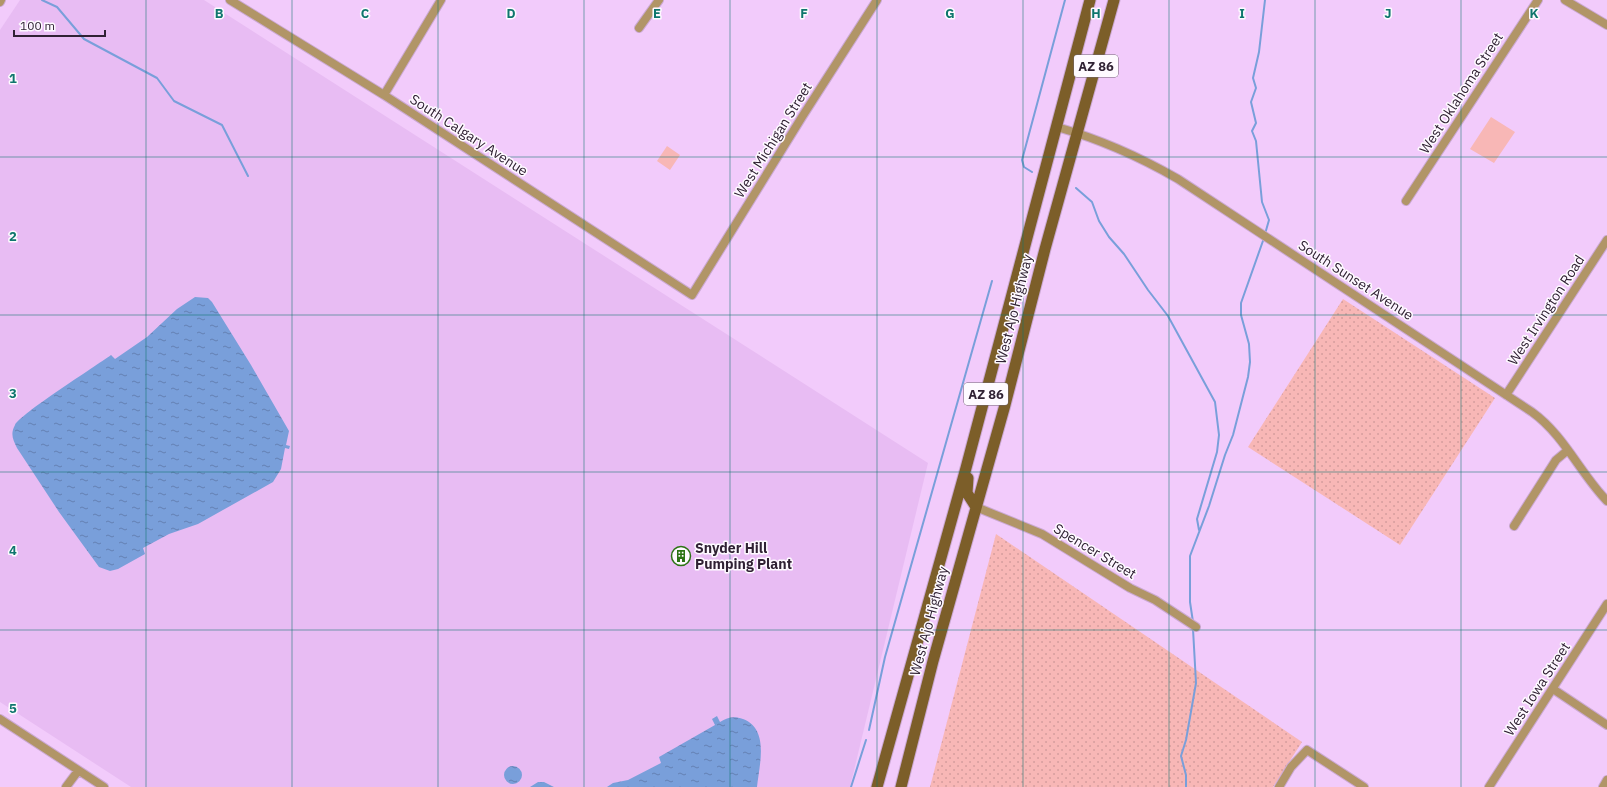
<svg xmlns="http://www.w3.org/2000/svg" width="1607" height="787" font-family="'IBM Plex Sans',sans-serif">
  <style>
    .built { fill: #e8bcf3 }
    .park { fill: url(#park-dots) }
    .pitch { fill: #f8b7b6 }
    .water { fill: url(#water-ripples) }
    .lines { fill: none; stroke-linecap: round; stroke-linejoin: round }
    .stream { stroke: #799fda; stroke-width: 2 }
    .minor-casing { stroke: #cba9d3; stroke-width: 10 }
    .major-casing { stroke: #cba9d3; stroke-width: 13 }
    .minor { stroke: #b19567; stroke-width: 8 }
    .major { stroke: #7c5e29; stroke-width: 11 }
    .grid { fill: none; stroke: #0f766e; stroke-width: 1; stroke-opacity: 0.55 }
    .labels { text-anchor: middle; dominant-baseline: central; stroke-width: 3; stroke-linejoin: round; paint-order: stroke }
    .shield { fill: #fefaff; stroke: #6e6271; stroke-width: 1 }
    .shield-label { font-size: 13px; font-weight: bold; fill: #302134 }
    .street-label { font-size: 14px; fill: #302134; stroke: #fefaff }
    .poi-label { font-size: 14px; font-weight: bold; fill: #302134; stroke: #fefaff; text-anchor: start }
    .grid-label { font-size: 13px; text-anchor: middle; font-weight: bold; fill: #0f766e; stroke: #fefaff; stroke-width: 3; stroke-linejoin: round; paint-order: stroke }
  </style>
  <defs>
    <pattern id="park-dots" width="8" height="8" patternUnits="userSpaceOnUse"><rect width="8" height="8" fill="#f8b7b6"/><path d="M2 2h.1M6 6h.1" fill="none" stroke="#d59d9d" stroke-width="1.8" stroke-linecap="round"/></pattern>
    <pattern id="water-ripples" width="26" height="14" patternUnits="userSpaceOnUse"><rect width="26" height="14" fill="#799fda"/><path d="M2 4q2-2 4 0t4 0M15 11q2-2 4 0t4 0" fill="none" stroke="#6481b2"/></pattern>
  </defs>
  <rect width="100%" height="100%" fill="#f2cbfb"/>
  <path class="built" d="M20,0H204L928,463L850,787H131L0,702V30Z"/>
  <path class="park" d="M1343,299L1495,398L1400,545L1248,447Z
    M996,534L1302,742L1273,787H930Z"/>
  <path class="pitch" d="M1491,117L1515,132L1494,163L1470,149Z
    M667,146L680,155L670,170L657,161Z"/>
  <path class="water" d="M195,297L208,298L212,302L251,365L289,431L286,445L290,446L289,449L285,448L281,469L273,482L198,524L169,534L143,548L145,554L118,569L110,571L99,567L59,512L17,448C13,440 10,434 15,425C20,414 96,366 111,355L115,359L147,337L177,309Z
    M717,716L720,722C728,717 734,716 743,719C770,729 759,766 757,787H607L613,783L628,780L661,763L659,757L715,725L712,719Z
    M504 775a9 9 0 1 1 18 0a9 9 0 1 1-18 0Z
    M538,782H544L554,787H530Z"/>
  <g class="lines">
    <path class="stream" d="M42,0L57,7L84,39L157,78L174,101L222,125L248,176
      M1032,172L1024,167L1022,160L1065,0
      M1076,188L1092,202L1099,221L1109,237L1124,254L1148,290L1168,316L1215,402L1219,435L1217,452L1197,519L1199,530
      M1265,234L1269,220L1262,202L1256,141L1252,131L1256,123L1251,102L1256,88L1253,78L1259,52L1265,0
      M1193,622L1190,602V556L1209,506L1225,455L1233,435L1248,377L1250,362L1249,344L1241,315V303L1264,238
      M869,730L885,657L992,281
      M851,787L866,740
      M1186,787V775L1181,756L1186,740L1196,683L1193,629"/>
    <defs>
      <path id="minor" d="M230,0L384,95L692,295L802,117L877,0
        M1565,0L1607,25
        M0,2L1,0
        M639,28L659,0
        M384,95L441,0
        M1057,127C1099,139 1140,157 1178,179L1532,412C1564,435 1580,473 1607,501
        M1406,201L1538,0
        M1506,395L1607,240
        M976,507L1042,534L1130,588L1155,600L1196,627
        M1514,526L1556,460L1568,450
        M1553,689L1607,725
        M0,719L104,787
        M66,787L78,771
        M1279,787L1291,767L1307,750L1364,787
        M1489,787L1607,604
        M1603,787L1607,780"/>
      <path id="major" d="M968,478L967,493L976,507
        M877,787L966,468L1090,0
        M901,787L933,661L1005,405L1045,249L1114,0"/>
    </defs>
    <use href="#minor" class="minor-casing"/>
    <use href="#major" class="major-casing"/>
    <use href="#minor" class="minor"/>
    <use href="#major" class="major"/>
  </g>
  <path class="grid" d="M146,0V787M292,0V787M438,0V787M584,0V787M730,0V787M877,0V787M1023,0V787M1169,0V787M1315,0V787M1461,0V787M0,157H1607M0,315H1607M0,472H1607M0,630H1607"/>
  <defs>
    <symbol id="building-ring" viewBox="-11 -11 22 22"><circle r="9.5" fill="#fefaff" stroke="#2c7314" stroke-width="1.5"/><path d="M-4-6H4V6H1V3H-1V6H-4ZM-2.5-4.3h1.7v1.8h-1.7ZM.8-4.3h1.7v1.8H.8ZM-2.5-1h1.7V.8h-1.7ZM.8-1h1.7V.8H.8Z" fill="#2c7314"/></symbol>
  </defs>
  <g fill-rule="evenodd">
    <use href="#building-ring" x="670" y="545" width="22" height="22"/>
  </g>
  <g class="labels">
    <g class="shield">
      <rect x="1074" y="55" width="44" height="22" rx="3"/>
      <rect x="964" y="383" width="44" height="22" rx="3"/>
    </g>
    <g class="shield-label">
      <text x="1096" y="66">AZ 86</text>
      <text x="986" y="394">AZ 86</text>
    </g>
    <g class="street-label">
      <text transform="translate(1461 93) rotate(-57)">West Oklahoma Street</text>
      <text transform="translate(469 135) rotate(33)">South Calgary Avenue</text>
      <text transform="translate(773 140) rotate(-58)">West Michigan Street</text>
      <text transform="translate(1356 280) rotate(33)">South Sunset Avenue</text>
      <text transform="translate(1014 309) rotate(-76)">West Ajo Highway</text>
      <text transform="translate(1546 310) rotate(-57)">West Irvington Road</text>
      <text transform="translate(1095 551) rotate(31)">Spencer Street</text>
      <text transform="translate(929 621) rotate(-75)">West Ajo Highway</text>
      <text transform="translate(1537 689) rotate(-57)">West Iowa Street</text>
    </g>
    <g class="poi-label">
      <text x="695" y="548">Snyder Hill<tspan x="695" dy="16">Pumping Plant</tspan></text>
    </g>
  </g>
  <g class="grid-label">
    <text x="219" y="18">B</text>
    <text x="365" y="18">C</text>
    <text x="511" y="18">D</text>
    <text x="657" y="18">E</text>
    <text x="804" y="18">F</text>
    <text x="950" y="18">G</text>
    <text x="1096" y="18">H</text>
    <text x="1242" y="18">I</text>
    <text x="1388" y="18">J</text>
    <text x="1534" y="18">K</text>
    <text x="13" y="83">1</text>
    <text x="13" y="241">2</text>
    <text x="13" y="398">3</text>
    <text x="13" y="555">4</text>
    <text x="13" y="713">5</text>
  </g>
  <path d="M14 30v6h91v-6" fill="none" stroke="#302134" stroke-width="2"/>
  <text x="20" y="30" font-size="12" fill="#302134" stroke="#fefaff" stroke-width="3" paint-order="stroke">100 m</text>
</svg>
